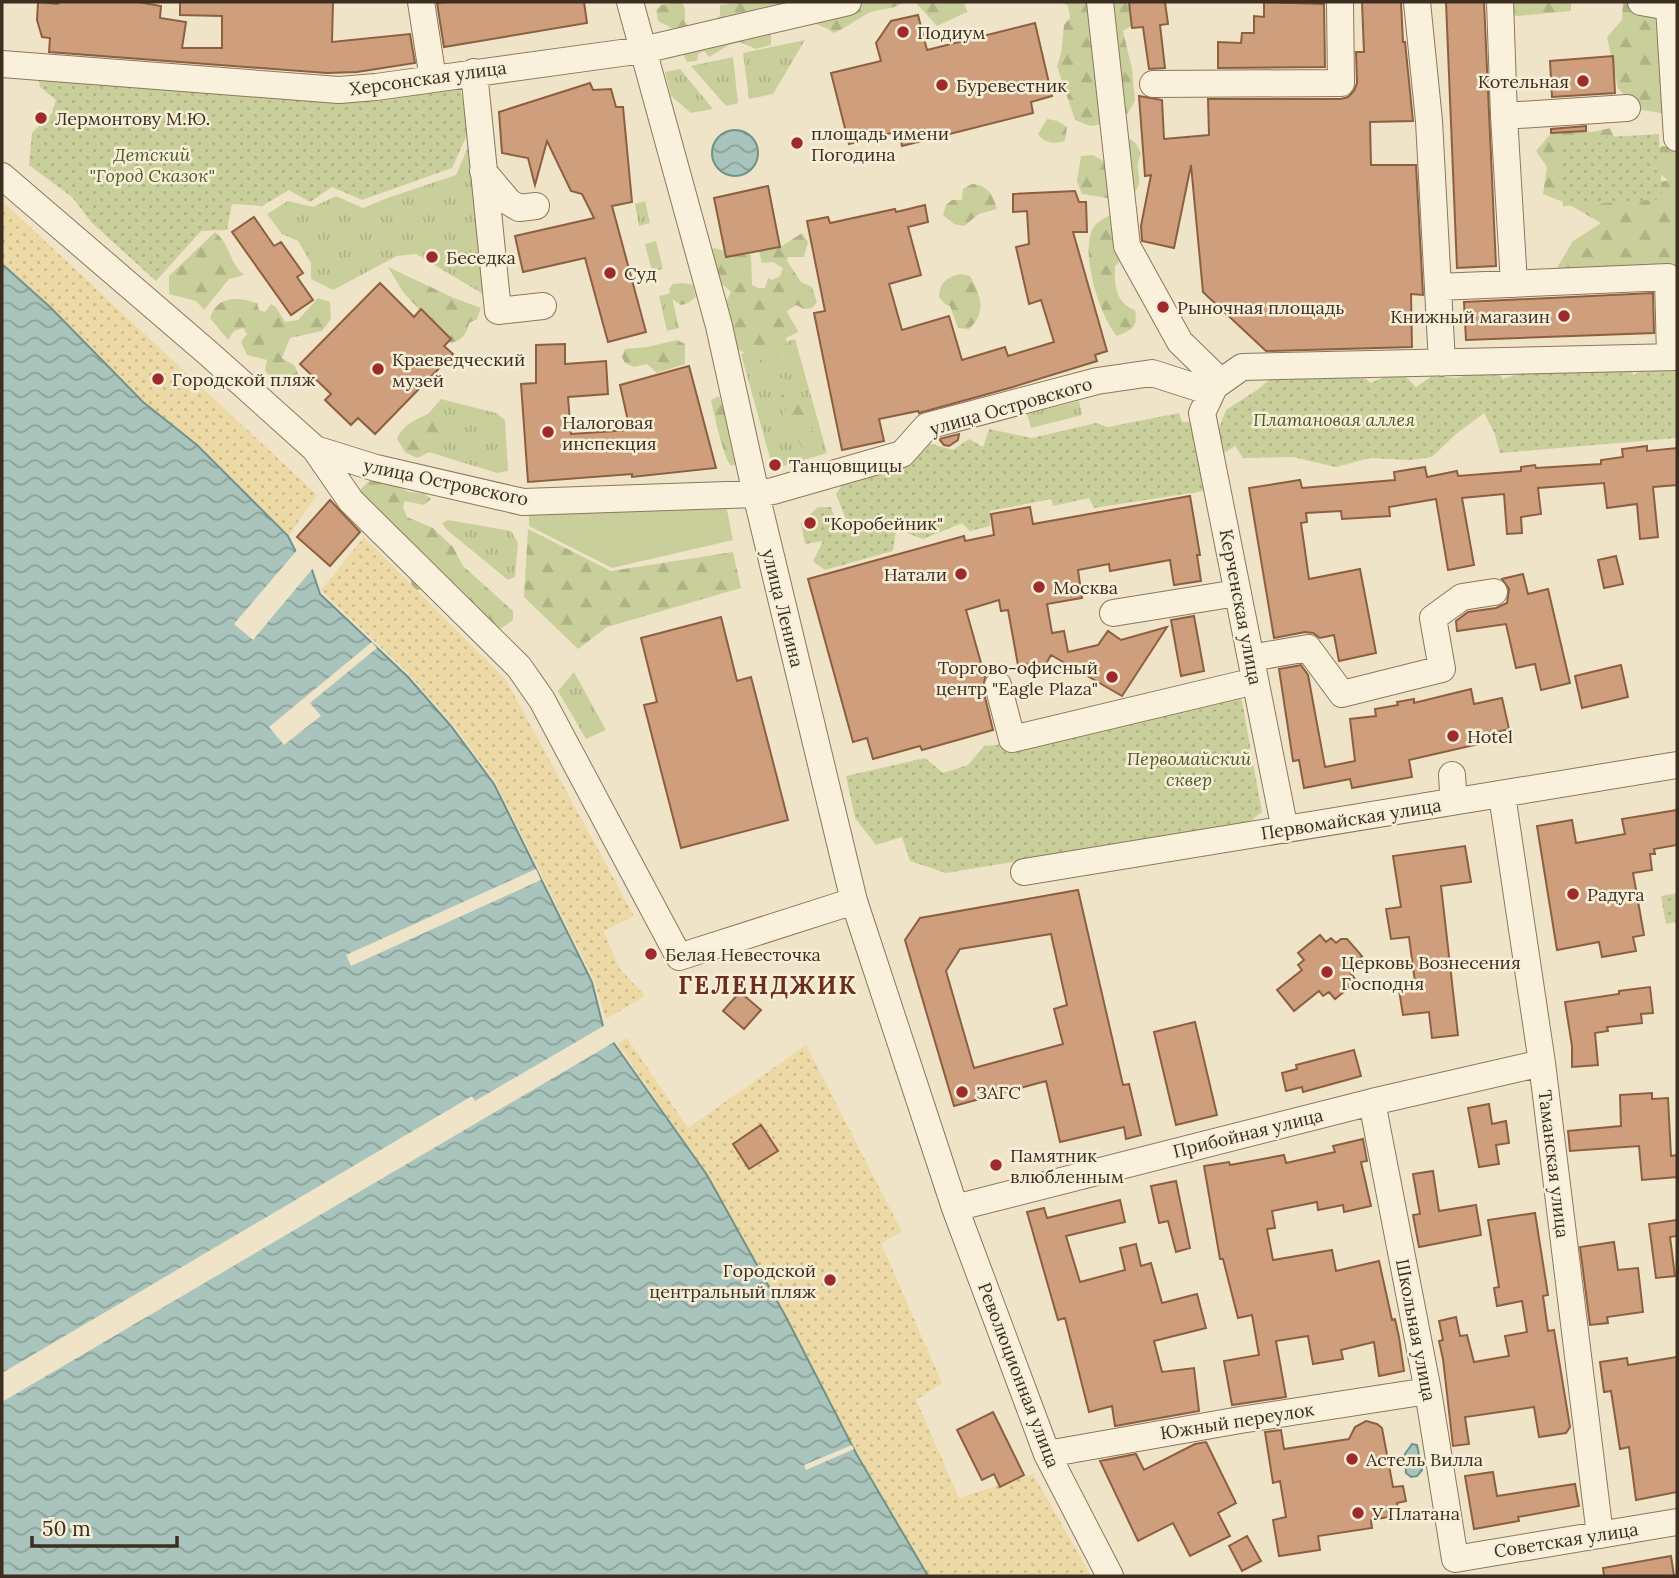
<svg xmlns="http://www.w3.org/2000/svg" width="1679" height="1578" font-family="Lora,serif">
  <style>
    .grass { fill: url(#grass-tufts) }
    .forest { fill: url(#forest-firs) }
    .sand { fill: url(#sand-dots) }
    .park { fill: url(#park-dots) }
    .garden { fill: #c9cf9b }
    .water { fill: url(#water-waves); stroke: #6f938a; stroke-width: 2 }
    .pier { fill: #f0e4c8 }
    .building { fill: #cf9f7d; stroke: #8d5f41; stroke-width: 2; fill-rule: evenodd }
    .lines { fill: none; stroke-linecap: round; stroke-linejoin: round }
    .minor-casing { stroke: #8d765c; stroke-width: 28 }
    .minor { stroke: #faf1dc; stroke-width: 26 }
    .poi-dot { fill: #9e2a2b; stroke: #f7eed8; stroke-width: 2.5 }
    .labels { text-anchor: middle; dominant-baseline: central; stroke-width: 5; stroke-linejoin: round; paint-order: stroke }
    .poi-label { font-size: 18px; fill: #3d2e20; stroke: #f7eed8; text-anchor: start }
    .street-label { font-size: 18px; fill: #3d2e20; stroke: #f7eed8 }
    .park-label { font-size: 18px; font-style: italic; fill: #4d5a26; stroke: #f7eed8 }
    .district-label { font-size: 24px; font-weight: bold; letter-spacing: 2px; fill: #6b2e1e; stroke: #f7eed8 }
  </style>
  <defs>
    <pattern id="grass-tufts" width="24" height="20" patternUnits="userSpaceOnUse" patternTransform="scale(1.75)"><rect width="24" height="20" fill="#c9cf9b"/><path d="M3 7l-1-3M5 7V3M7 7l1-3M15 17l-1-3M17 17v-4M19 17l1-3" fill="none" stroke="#aeb285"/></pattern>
    <pattern id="forest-firs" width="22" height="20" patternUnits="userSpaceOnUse" patternTransform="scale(1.75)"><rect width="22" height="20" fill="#c9cf9b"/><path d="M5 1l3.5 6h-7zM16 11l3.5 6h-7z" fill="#aeb285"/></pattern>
    <pattern id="sand-dots" width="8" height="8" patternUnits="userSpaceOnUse" patternTransform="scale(1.75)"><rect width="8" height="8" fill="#ecd9a5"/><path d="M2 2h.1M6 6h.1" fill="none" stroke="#cbbb8e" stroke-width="1.8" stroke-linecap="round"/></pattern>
    <pattern id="park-dots" width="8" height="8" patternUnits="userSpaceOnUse" patternTransform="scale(1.75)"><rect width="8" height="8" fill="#c9cf9b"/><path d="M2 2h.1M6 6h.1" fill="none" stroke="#aeb285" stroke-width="1.8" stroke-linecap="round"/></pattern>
    <pattern id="water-waves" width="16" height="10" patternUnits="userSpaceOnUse" patternTransform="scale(1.75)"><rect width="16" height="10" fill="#a9c4bc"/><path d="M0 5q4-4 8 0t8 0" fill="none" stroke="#8ba098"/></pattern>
  </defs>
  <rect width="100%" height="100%" fill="#f0e4c8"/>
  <path class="grass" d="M805,40L773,94L749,99L743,53Z
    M733,57L738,103L726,106L691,66Z
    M680,69L713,109L691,113L671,96L665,72Z
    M471,140L493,300L416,254L397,256L333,290L311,279V263L298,241L282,234L267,214L288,201L313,207L336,196L363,208L390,197L456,175Z
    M645,201L650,223L639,226L635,204Z
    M656,241L663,269L652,272L645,244Z
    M671,293L679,328L667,331L659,296Z
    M795,339L827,453L773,469L741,354Z
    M441,399L496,413L505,420L508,471L497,473L422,450L408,437Z
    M1079,401L1082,415L1031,428L1027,414Z
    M448,520L511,531L518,543L515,577L508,580L447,530L442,523Z
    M574,672L606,730L586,739L558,691Z"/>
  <path class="forest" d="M682,2L685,10V22L693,30L712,24L720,15V5L745,2H809L771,32V45L756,49L740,42L729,45L709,57L704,51L698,54L697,61L687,62L682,52L679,32L658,21L656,10L661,5Z
    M811,2H904C889,12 879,7 865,15C854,21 845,28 834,33C825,26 816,26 808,18Z
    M906,2H964L967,12L937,26L916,3Z
    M1061,2H1124L1135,6V24L1123,31L1132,69L1135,101L1127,114L1113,107L1104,124L1090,126L1075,120L1057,66L1061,54L1064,25L1070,18L1068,6Z
    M1507,2H1571V11L1507,17Z
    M1623,2H1677L1666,114L1637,109L1618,88L1607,37L1622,20Z
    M1047,119L1058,121L1067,127L1065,141C1054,144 1045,144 1038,134Z
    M1610,128L1639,188L1668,180L1643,162L1662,146L1677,149V333L1665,281L1555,271L1573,241L1601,223L1566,203L1543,194L1547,167L1536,151L1553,131L1593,132Z
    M1117,135C1130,137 1137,141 1141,154C1131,176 1151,180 1126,201L1082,194L1077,181L1081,156L1093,155L1108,164Z
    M972,184C988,185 993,195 997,209L979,214L964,226L954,224L943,215L946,205L952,200H962L963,189Z
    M1110,215L1119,220L1124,258L1115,266C1114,284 1116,304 1135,310C1138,328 1133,329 1117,336C1100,317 1082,258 1091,233C1094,223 1101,220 1110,215Z
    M215,232C231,245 228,261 244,275L229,279L204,310L196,301L169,294V276Z
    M802,233L808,242L804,257H788L787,261L801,282L812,287L817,302L812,308L804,309L796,305L787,311C789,319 796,324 798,332L786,338L787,342L770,364L716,340L724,306L731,292L723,285L715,287L706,254L714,248L732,253L747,249L751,256L752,285L758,288H765L768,278L772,280L780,276L783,268L773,262L762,263L759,252L764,245H774L779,248Z
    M388,267L454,298L481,308L477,319L469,323C467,334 462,340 451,343L403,292Z
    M960,274L970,276C981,296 987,312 969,329L958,328L950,306L945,304L939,297C940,282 946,278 960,274Z
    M683,283L693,285L696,297L688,303L681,305L672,299L669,289L673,284Z
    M318,298L330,302L331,319L322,331L290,338L282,358L295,366L299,377L289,385L276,381L265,371L267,360L247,355L241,342L247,334L243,328L234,331L228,340L210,318C217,295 238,297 257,303L259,310L265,312L271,304L276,307L285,322L298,320Z
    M677,340L685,344V364L657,373L647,364L634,367L625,363L622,357L625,349L647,347Z
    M771,375C788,381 808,378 799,405C804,412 817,437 817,445L812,451L804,450L794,435L795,430L784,419L786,408L782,406L778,400L785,390L780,387L774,388L768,384Z
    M719,396L738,456V463L731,466C724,459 714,414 711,400Z
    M430,413L439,414C453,440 439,448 417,458L405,452L397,439C402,425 417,419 430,413Z
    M372,478L389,480L408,492L424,493L431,499L424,505L405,501L403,507L407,517L433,528L453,547L463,566L513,611V620L499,630L431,588L412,591L410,575L399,568L391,547L359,491Z
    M528,529L611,571L733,552L741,588L607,627L578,649L524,597Z"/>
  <path class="sand" d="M2,201L317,495L288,536L197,445L143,402L50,307L2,264Z
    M364,537L506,680L634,916L604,931L619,968L645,996L606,1019L594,980L495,781L452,723L408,673L321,590Z
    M627,1038L688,1128L806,1045L902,1232L881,1243L942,1383L916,1400L959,1498L1033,1474L1091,1576H928L854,1449L707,1175L618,1044Z"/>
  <path class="park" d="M38,75L460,85L468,133L452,168L362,200L332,187L310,202L289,190L262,206L232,204L227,230L201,231L156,281L92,223L72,197L29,165L32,133L52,113L56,100L40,87Z
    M1659,134L1662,199L1563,206L1559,140Z
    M1657,350L1677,364V438L1500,453L1494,432L1484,413L1456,434L1432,457L1410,460L1370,458L1336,467L1293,457L1243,458L1235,446L1224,453L1215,439L1226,410L1257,390L1278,373H1359L1371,383L1399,370L1416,387L1432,376L1456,378L1495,368L1503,379L1538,367L1628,366L1634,376Z
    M1179,413L1182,422L1198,421L1204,491L1094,508L1089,498L1053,506L1051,499L990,511V526L970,531L962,523L923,539L896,529L893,551L825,570L813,561L823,541L805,544L801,523L818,507H831L839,530H850L836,494L846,479L920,441L953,450L969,439L983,447L989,429L1032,438L1096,423L1108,427Z
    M1235,692L1242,701L1262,812L1248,823L946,873L910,861L902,837L876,845L855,818L846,776L925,758L943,773L968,765L984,746L1018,743Z
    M1677,893V922L1666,924L1661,896Z"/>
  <path class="garden" d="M725,500L733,540L612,568L529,526V508Z"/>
  <path class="water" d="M712 153a23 23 0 1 1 46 0a23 23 0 1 1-46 0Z
    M2,264L50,307L143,402L197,445L288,536L296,552L312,570L320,594L408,677L451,726L494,784L592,982L603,1026L613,1042L707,1175L787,1319L857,1455L928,1576H2Z
    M1412,1444L1417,1445L1422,1470L1417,1476L1411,1477L1406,1473L1405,1454Z"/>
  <path class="pier" d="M298,549L314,567L253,640L234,624Z
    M372,642L377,648L310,703L321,716L284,745L269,727Z
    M536,869L541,880L351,966L346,955Z
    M607,1024L616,1041L2,1402V1373L472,1096L475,1101Z
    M852,1445L854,1449L806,1470L804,1465Z"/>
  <path class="building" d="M38,2L58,4L59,2H138L161,6L160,18L186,22L182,48H222V16L180,15V2H333L332,42L410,34L415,63L357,72L327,73L49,52L50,38L42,37L37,20Z
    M446,2H584L587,23L444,47L437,3Z
    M1129,2H1165L1168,24L1160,25L1165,68L1149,69L1143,27L1132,28Z
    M1264,2L1324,4L1325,67L1218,68V42L1241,43L1242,33H1254V16L1264,17Z
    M1362,2H1401L1403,42H1405L1413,121L1370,122L1371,165H1416L1423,295L1411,294L1412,347L1266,351L1203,292L1191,165L1174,248L1142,241L1141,226L1151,175L1145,176L1139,96L1162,100L1164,139L1209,135L1208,99H1341L1348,97L1354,91L1357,83L1356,52H1364Z
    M1446,2H1484L1496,266L1457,268Z
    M918,15L927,50L1035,23L1052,96L1031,102L1033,113L902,146L899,131L849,144L831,73L881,61L876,43L891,21Z
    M1613,56L1615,93L1552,97L1550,61Z
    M590,83L593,90L611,89L616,107H623L632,202L612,206L646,332L608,342L585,258L523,272L515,236L594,218L582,194L571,191L547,141L535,185L528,158L502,153L499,112Z
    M1586,126V131L1551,133V129Z
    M768,186L780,247L726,257L714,198Z
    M1075,191L1079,202H1086L1087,232H1073L1107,351L1095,355L1097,361L1013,387L919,413L918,411L879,419L884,441L842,450L814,313L825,311L807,221L828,217L830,223L895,209L896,212L925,205L928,222L908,227L921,275L889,284L902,330L949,316L962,360L1005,347L1008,356L1054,342L1041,300L1029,304L1016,247L1029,244L1027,211L1013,212V194Z
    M254,217L274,246L281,242L303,273L297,277L313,300L291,315L232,232Z
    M380,283L414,317L421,309L451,339L444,346L453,354L375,434L358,418L351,425L325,400L331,394L300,364Z
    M1653,293L1654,333L1466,340L1464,302Z
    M565,344V364L606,361L608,394L568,397L571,434L630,430L620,385L689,366L716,468L632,477V474L528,482L521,384L536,383V345Z
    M959,434L958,440L949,446L944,445L939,439Z
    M1647,446V451L1677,448V485L1653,487L1658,537L1640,539L1637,504L1607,508L1604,483L1538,488L1541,514L1521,517L1522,533L1507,534L1504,494L1462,498L1474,565L1448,570L1436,499L1389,507L1390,516L1342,519L1341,511L1306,513L1307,522L1301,523L1309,579L1360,569L1376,653L1339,661L1334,635L1320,638L1313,633L1305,632L1274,638L1249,488L1300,480L1302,488L1395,480L1394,472L1425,467L1427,477L1457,471L1458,476L1521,471V467L1535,465L1536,468L1601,464V460L1623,457L1622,449Z
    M1190,496L1200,555H1197L1201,581L1174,585L1170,560L1110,571L1109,564L1078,570L1082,598L1047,604L1052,633L1064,631L1068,652L1098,645L1108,631L1121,640L1167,627L1122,696L1051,655L1046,664L1018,665L1008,610L1001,611L999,600L966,610L985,677L983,689L993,730L922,750L920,746L873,759L867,738L853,742L808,579L964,536L965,541L994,535L991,514L1030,507L1033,524Z
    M330,500L360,532L330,566L297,537Z
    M1616,556L1623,584L1604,588L1598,560Z
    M1523,574L1528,594L1548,589L1570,683L1541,690L1535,664L1516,668L1506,624L1457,631L1456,621L1468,612L1496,608L1507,603L1509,589L1502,579Z
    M1194,616L1204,671L1181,676L1171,620Z
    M721,617L737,681L751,677L788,820L681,848L644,705L657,702L641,638Z
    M1301,665L1308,675L1325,767L1355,761L1350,719L1376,716L1375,709L1398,705L1397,702L1414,699V703L1471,689L1474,704L1502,698L1509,729L1481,736L1483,743L1409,760L1412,777L1352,788L1350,779L1304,788L1299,760L1293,761L1279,669Z
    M1621,665L1628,697L1582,708L1575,676Z
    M1677,810V845L1654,849L1655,854H1650L1652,870L1633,873L1644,935L1633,937L1636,951L1602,957L1599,942L1557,950L1537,826L1572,820L1576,843L1625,834L1622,819Z
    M1465,846L1471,882L1441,886L1458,1035L1432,1038L1429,1012L1403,1015L1398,984L1415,982L1409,937L1391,939L1386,909L1401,907L1393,856Z
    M1078,890L1123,1085L1129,1084L1141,1135L1126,1139L1124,1127L1060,1142L1046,1081L954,1106L905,940L920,918ZM1051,934L1067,1005L1054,1009L1063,1044L974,1068L946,971L960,949Z
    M1320,935L1326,942L1331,938L1336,943L1341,939H1347L1362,956L1352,964L1356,969L1351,974L1357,981L1335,999L1329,992L1323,996L1319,991L1294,1011L1277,990L1302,970L1298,965L1304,960L1298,953Z
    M1650,987L1653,1013L1641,1014L1642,1023L1607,1027L1608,1031L1595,1033L1598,1065L1572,1067V1046L1565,1002L1619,994V991Z
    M740,992L761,1010L744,1029L723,1011Z
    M1195,1022L1217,1115L1176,1125L1154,1032Z
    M1354,1050L1361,1076L1303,1092L1302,1087L1286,1091L1282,1073L1297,1069L1296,1065Z
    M1652,1093V1099L1668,1098L1671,1156L1677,1155V1177L1642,1180L1639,1146L1570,1151L1568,1131L1621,1126L1620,1095Z
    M1489,1104L1492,1124L1506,1121L1509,1143L1496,1145L1499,1164L1479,1167L1468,1108Z
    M761,1125L778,1151L749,1169L733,1144Z
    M1363,1139L1367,1161L1361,1162L1371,1206L1344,1212L1343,1205L1318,1210L1317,1202L1272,1211L1275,1228L1267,1229L1273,1260L1332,1250L1336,1271L1379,1261L1392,1320L1395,1319L1399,1337L1404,1371L1379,1376L1374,1342L1341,1350L1343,1359L1313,1364L1308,1336L1276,1341L1286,1397L1232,1405L1224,1361L1259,1355L1252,1315L1238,1318L1223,1259H1220L1204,1166L1229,1162L1230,1165L1284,1155L1286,1163L1335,1152L1333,1146Z
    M1433,1171L1439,1211L1476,1205L1481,1235L1419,1247L1413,1215L1420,1214L1413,1174Z
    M1176,1181L1190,1248L1176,1252L1168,1221L1159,1223L1151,1186Z
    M1120,1200L1125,1222L1066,1236L1080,1282L1125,1270L1120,1248L1136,1244L1141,1266L1151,1263L1162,1303L1197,1294L1206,1328L1154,1341L1162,1372L1194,1368L1199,1411L1115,1426L1112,1406L1089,1412L1065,1318L1058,1320L1027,1212L1044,1208L1047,1218Z
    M1535,1213L1548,1295L1543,1296L1548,1331L1554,1330L1570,1427L1566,1433L1539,1437L1534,1407L1465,1417L1469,1444L1453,1446L1443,1359L1439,1341L1443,1340L1439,1321L1456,1317L1460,1336L1467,1335L1474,1362L1509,1356L1505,1336L1527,1332L1522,1301L1497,1306L1494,1288L1499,1287L1488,1220Z
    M1677,1220V1236L1670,1237L1675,1276L1656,1278L1649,1224Z
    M1614,1242L1618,1270L1638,1268L1643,1312L1607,1317L1608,1323L1590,1325L1580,1247Z
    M1677,1357V1492L1636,1500L1629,1447L1620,1449L1611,1391L1604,1392L1600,1362L1627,1358L1628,1365Z
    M993,1412L1024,1475L1000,1487L994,1474L982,1480L957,1430Z
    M1366,1421L1377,1424L1382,1428L1393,1487L1403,1486L1406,1501L1397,1503L1398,1508L1387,1509L1389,1517L1371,1520L1372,1528L1318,1536L1320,1550L1279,1556L1273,1520L1286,1517L1280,1481L1273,1483L1265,1432L1281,1430L1284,1449L1349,1439L1355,1427Z
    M1206,1442L1236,1503L1218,1513L1230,1536L1190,1556L1173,1523L1138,1541L1100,1461L1136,1454L1144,1470L1195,1444Z
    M1493,1472L1497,1496L1575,1484L1579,1506L1518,1517L1519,1521L1474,1529L1465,1476Z
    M1247,1536L1261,1561L1242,1571L1229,1546Z
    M1671,1556L1674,1576H1604L1603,1568Z"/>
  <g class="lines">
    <defs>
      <path id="minor" d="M421,2L433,79
        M630,2L719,326L756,494L854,901L955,1208L1047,1454L1110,1576
        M1100,2L1127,246L1180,342L1218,379L1202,413L1285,830
        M1417,2L1429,121L1442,363
        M1500,2L1504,116L1514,284
        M1641,2L1669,7L1677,138
        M2,64L339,90L376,87L643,50L848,2
        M474,72L498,311L543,306
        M1153,84L1341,83L1340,2
        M1504,116L1627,108
        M483,171L509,202L519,208L536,206
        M2,176L208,353L315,449L351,501L519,667L542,700L679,957L854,901
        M1438,287L1668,277L1670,357
        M315,449L376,468L523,502L756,494L773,491L902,454L927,426L1097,381L1152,373L1208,391L1242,367L1677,357
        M1113,613L1237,593
        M1251,658L1308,648L1342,694L1442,669L1433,618L1462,597L1494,592
        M998,685L1012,739L1255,681
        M1452,775L1453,791
        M1502,795L1542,1063L1600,1535
        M1024,872L1677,765
        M1372,1102L1428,1391L1455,1559L1677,1522
        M955,1208L1372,1102L1542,1063
        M1047,1454L1240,1420L1428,1391"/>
    </defs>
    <use href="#minor" class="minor-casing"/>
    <use href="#minor" class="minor"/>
  </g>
  <g class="poi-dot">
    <circle cx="903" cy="32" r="7"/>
    <circle cx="1583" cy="81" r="7"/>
    <circle cx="942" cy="85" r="7"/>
    <circle cx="41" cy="118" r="7"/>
    <circle cx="797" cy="143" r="7"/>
    <circle cx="432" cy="257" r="7"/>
    <circle cx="610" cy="273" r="7"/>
    <circle cx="1163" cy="307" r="7"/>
    <circle cx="1564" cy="316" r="7"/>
    <circle cx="378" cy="369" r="7"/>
    <circle cx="158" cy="379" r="7"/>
    <circle cx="548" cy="432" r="7"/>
    <circle cx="775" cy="465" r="7"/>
    <circle cx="810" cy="523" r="7"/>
    <circle cx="961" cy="574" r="7"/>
    <circle cx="1039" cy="587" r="7"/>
    <circle cx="1112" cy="677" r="7"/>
    <circle cx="1453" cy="736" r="7"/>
    <circle cx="1573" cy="894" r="7"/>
    <circle cx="651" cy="954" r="7"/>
    <circle cx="1327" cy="972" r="7"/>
    <circle cx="962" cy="1092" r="7"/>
    <circle cx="996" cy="1165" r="7"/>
    <circle cx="830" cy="1280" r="7"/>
    <circle cx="1352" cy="1459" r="7"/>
    <circle cx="1358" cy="1513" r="7"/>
  </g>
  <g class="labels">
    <g class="poi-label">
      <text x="917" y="32">Подиум</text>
      <text x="1569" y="81" text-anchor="end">Котельная</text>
      <text x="956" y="85">Буревестник</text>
      <text x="55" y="118">Лермонтову М.Ю.</text>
      <text x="811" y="133">площадь имени<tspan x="811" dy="21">Погодина</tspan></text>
      <text x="446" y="257">Беседка</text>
      <text x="624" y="273">Суд</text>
      <text x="1177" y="307">Рыночная площадь</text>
      <text x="1550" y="316" text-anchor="end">Книжный магазин</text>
      <text x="392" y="359">Краеведческий<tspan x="392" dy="21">музей</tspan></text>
      <text x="172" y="379">Городской пляж</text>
      <text x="562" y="422">Налоговая<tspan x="562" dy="21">инспекция</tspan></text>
      <text x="789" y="465">Танцовщицы</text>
      <text x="824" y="523">"Коробейник"</text>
      <text x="947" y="574" text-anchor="end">Натали</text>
      <text x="1053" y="587">Москва</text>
      <text x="1098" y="667" text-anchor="end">Торгово-офисный<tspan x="1098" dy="21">центр "Eagle Plaza"</tspan></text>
      <text x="1467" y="736">Hotel</text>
      <text x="1587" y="894">Радуга</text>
      <text x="665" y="954">Белая Невесточка</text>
      <text x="1341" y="962">Церковь Вознесения<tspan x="1341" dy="21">Господня</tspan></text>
      <text x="976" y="1092">ЗАГС</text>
      <text x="1010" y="1155">Памятник<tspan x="1010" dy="21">влюбленным</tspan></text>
      <text x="816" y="1270" text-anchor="end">Городской<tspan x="816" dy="21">центральный пляж</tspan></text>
      <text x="1366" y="1459">Астель Вилла</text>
      <text x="1372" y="1513">У Платана</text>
    </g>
    <g class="street-label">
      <text transform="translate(428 78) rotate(-8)">Херсонская улица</text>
      <text transform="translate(1011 406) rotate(-16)">улица Островского</text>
      <text transform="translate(446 482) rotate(12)">улица Островского</text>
      <text transform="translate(1241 607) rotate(79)">Керченская улица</text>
      <text transform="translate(783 608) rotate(76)">улица Ленина</text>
      <text transform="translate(1351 819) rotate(-9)">Первомайская улица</text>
      <text transform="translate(1248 1133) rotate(-14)">Прибойная улица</text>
      <text transform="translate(1554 1164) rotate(83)">Таманская улица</text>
      <text transform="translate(1416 1330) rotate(79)">Школьная улица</text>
      <text transform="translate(1019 1375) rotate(69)">Революционная улица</text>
      <text transform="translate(1237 1421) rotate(-9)">Южный переулок</text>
      <text transform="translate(1566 1540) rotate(-9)">Советская улица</text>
    </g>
    <g class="park-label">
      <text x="152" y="154">Детский<tspan x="152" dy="21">"Город Сказок"</tspan></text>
      <text x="1334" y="419">Платановая аллея</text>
      <text x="1189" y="758">Первомайский<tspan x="1189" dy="21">сквер</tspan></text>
    </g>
    <g class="district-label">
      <text x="768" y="985">ГЕЛЕНДЖИК</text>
    </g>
  </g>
  <rect width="1679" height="1578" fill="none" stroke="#3d2e20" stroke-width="7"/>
  <path d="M32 1536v10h145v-10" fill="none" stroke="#3d2e20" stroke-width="3.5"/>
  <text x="42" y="1536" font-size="21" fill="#3d2e20" stroke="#f7eed8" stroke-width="5" paint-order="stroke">50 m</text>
</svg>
